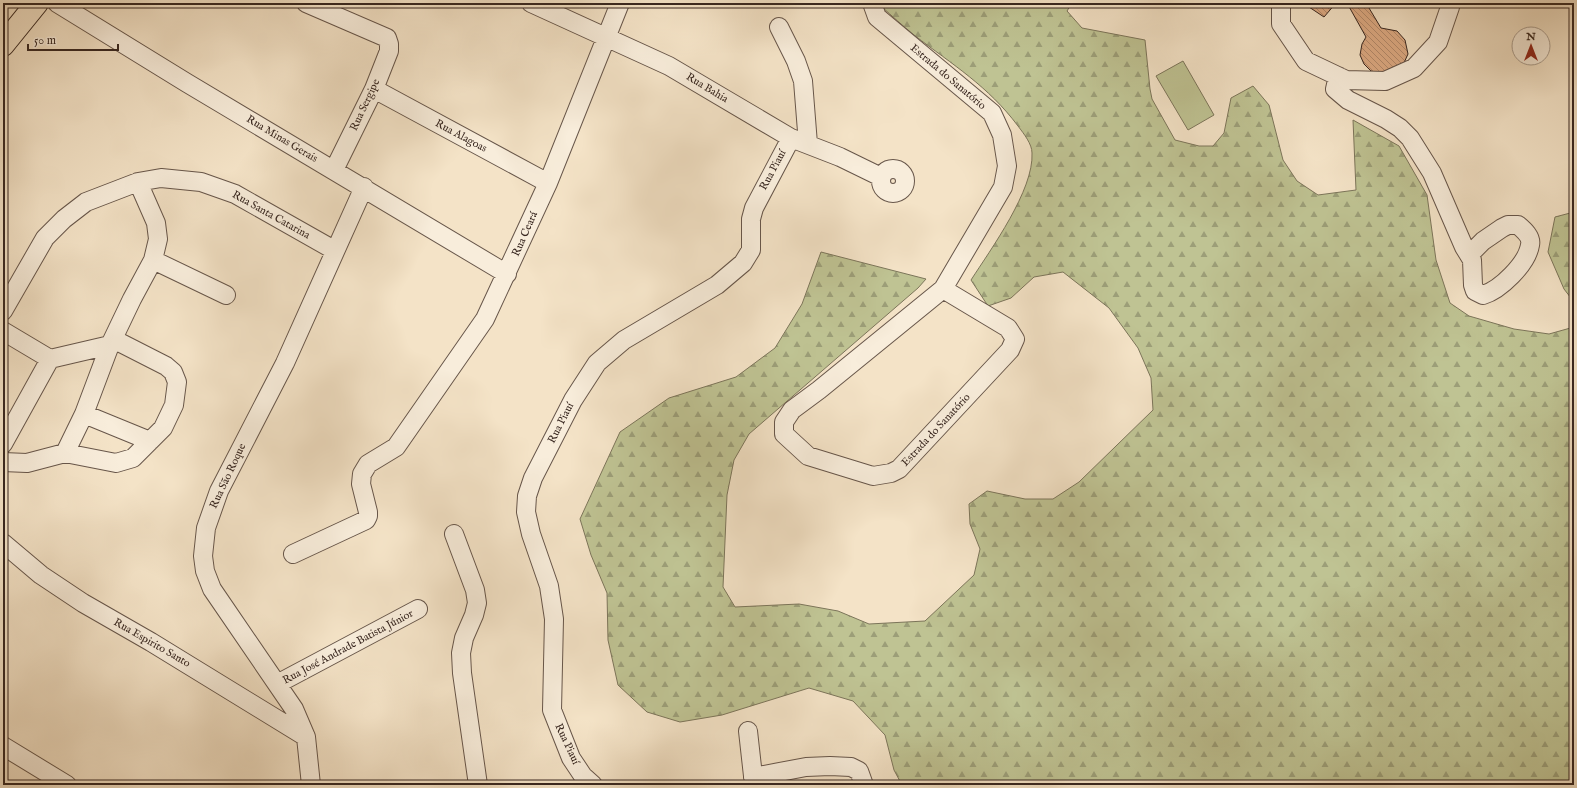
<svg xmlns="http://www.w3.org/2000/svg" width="1577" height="788" font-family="'IM FELL English',serif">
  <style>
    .forest { fill: url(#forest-firs); stroke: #7c755a }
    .pitch { fill: #bfc393; stroke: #7c755a }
    .building { fill: url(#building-back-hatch); stroke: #382720 }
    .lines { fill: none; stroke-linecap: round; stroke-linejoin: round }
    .minor-casing { stroke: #67564a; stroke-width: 20 }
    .major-casing { stroke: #382720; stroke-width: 24 }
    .minor { stroke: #f8eddb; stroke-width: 18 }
    .major { stroke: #f4e3c7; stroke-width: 22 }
    .labels { text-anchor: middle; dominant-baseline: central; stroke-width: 4; stroke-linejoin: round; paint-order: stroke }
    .street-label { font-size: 11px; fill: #382720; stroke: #f8eddb }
  </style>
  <defs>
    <pattern id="forest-firs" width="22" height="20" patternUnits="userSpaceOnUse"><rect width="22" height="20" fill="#bfc393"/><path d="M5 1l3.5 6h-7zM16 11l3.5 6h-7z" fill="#9c9e78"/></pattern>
    <pattern id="building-back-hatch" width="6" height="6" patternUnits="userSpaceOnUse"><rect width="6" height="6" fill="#dcaa83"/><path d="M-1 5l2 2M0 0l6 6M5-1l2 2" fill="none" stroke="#b38a6b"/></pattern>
  </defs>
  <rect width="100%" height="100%" fill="#f4e3c7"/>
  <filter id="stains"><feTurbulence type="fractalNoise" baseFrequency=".005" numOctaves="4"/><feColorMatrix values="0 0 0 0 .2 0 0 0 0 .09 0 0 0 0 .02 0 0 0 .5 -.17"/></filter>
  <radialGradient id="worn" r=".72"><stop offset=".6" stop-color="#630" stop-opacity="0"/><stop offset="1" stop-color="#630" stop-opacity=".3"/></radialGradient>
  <path class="forest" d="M881,3H1072L1067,11L1082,28L1145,40L1150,89L1152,99L1175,140L1199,146H1213L1224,133L1231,98L1253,86L1269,105L1283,160L1297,181L1318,195L1356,190L1353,120L1399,146L1427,195L1436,260L1450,303L1469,316L1514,329L1549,334L1574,327V785H902L894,770L885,735L853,701L809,688L722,715L680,722L647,712L618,685L608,640L607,593L591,555L580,519L620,432L669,398L736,377L775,348L802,304L821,252L926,279L918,288L749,434L734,460L727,495L723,587L735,607L799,604L838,611L869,624L925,621L974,575L980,549L970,524L969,504L987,491L1025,499H1053L1079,482L1153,410L1151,378L1138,348L1109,308L1063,272L1034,277L1011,298L988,306L971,280C991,249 1034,190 1032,153C1032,144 1024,134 1018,126C988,86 953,65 914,35C903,26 892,16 882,7Z
    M1574,212V302L1564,289L1548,252L1555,217Z"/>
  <path class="pitch" d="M1183,61L1214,115L1188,130L1156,76Z"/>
  <path class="building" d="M1312,3H1336L1324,17L1309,7Z
    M1347,3H1366L1381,28L1397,31L1405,40L1408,54L1403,65L1382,74L1371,71L1364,64L1360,55L1362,44L1366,37Z"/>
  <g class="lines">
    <defs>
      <path id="minor" d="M57,3L187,83L507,274
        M306,3L387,38L389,44V51L374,89L334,170
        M531,3L669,66L791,138L840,157L881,177
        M872,3L877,17L992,113L1002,135L1007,166L1003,187L943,289L819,390L792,410L784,422V434L808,456L873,476L891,473L899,469L1010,350L1015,339L1008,328L943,289
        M1281,3V24L1306,61L1346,80L1385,81L1414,68L1438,42L1450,7L1449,3
        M779,27L796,61L803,81L808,144
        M1338,76L1335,89L1348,100L1386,119L1400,128L1410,138L1432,173L1464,247L1472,260L1473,285L1475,291L1483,295C1500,290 1527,264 1530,245C1532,237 1524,230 1518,225H1508L1502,228L1483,241L1469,255
        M374,89L548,183
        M881 181a12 12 0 1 1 24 0a12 12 0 1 1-24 0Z
        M153,260L226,295
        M3,311L45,238L64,219L86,202L138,182L161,178L201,182L235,194L334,250
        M3,331L50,359
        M84,414L150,441
        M3,444L50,359L110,345
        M65,453L84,414L110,345L132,299L153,260L158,239L156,223L138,182
        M3,462L27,463L65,453L116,463L133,458L163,428L174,405L177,382L173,372L166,366L113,339
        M454,534L475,590L477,603L474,615L464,638L461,653L462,673L478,785
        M3,543L41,575L83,603L151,642L306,737
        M293,554L366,520L368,516V512L361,484L362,474L368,464L396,447L485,319L548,183L620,3
        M277,684L418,609
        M748,731L754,785
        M3,746L67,785
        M753,777L806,767L830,766L851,767L859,771L864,785
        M311,785L306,737L294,709L212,589L205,571L203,556L206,528L219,491L285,363L364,187
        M593,785L583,776L571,758L552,710L554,619L549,586L531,534L526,512L527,496L533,478L573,400L597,363L624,340L717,285L743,263L751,250V219L754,208L791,138"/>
      <path id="major" d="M3,45L37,3"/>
    </defs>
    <use href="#minor" class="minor-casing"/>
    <use href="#major" class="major-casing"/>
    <use href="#minor" class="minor"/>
    <use href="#major" class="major"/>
  </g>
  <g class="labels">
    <g class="street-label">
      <text transform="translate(948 77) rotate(40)">Estrada do Sanatório</text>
      <text transform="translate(707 88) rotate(31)">Rua Bahia</text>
      <text transform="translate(365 105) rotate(-65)">Rua Sergipe</text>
      <text transform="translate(461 136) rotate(28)">Rua Alagoas</text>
      <text transform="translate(282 139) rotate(31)">Rua Minas Gerais</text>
      <text transform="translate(773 170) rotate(-62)">Rua Piauí</text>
      <text transform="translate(271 215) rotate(29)">Rua Santa Catarina</text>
      <text transform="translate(525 234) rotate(-66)">Rua Ceará</text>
      <text transform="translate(561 423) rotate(-63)">Rua Piauí</text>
      <text transform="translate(936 430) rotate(-47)">Estrada do Sanatório</text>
      <text transform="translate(228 476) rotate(-65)">Rua São Roque</text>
      <text transform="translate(152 643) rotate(30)">Rua Espirito Santo</text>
      <text transform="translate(348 647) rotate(-28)">Rua José Andrade Batista Júnior</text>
      <text transform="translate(567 744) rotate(65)">Rua Piauí</text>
    </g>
  </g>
  <rect width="1577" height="788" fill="none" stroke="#f4e3c7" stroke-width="16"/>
  <rect x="4" y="4" width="1569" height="780" fill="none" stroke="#382720" stroke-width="2"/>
  <rect x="8" y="8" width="1561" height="772" fill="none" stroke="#382720"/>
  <g transform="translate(1531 46)"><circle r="19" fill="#f8eddb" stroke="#ab9e90"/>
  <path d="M0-3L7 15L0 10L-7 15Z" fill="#8f2418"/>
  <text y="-6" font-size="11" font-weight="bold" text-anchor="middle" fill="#382720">N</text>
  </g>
  <path d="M28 44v6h90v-6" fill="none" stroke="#382720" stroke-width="2"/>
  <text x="34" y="44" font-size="12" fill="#382720" stroke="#f8eddb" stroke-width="3" paint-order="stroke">50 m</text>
  <rect width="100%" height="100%" filter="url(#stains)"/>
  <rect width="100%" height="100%" fill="url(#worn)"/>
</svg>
